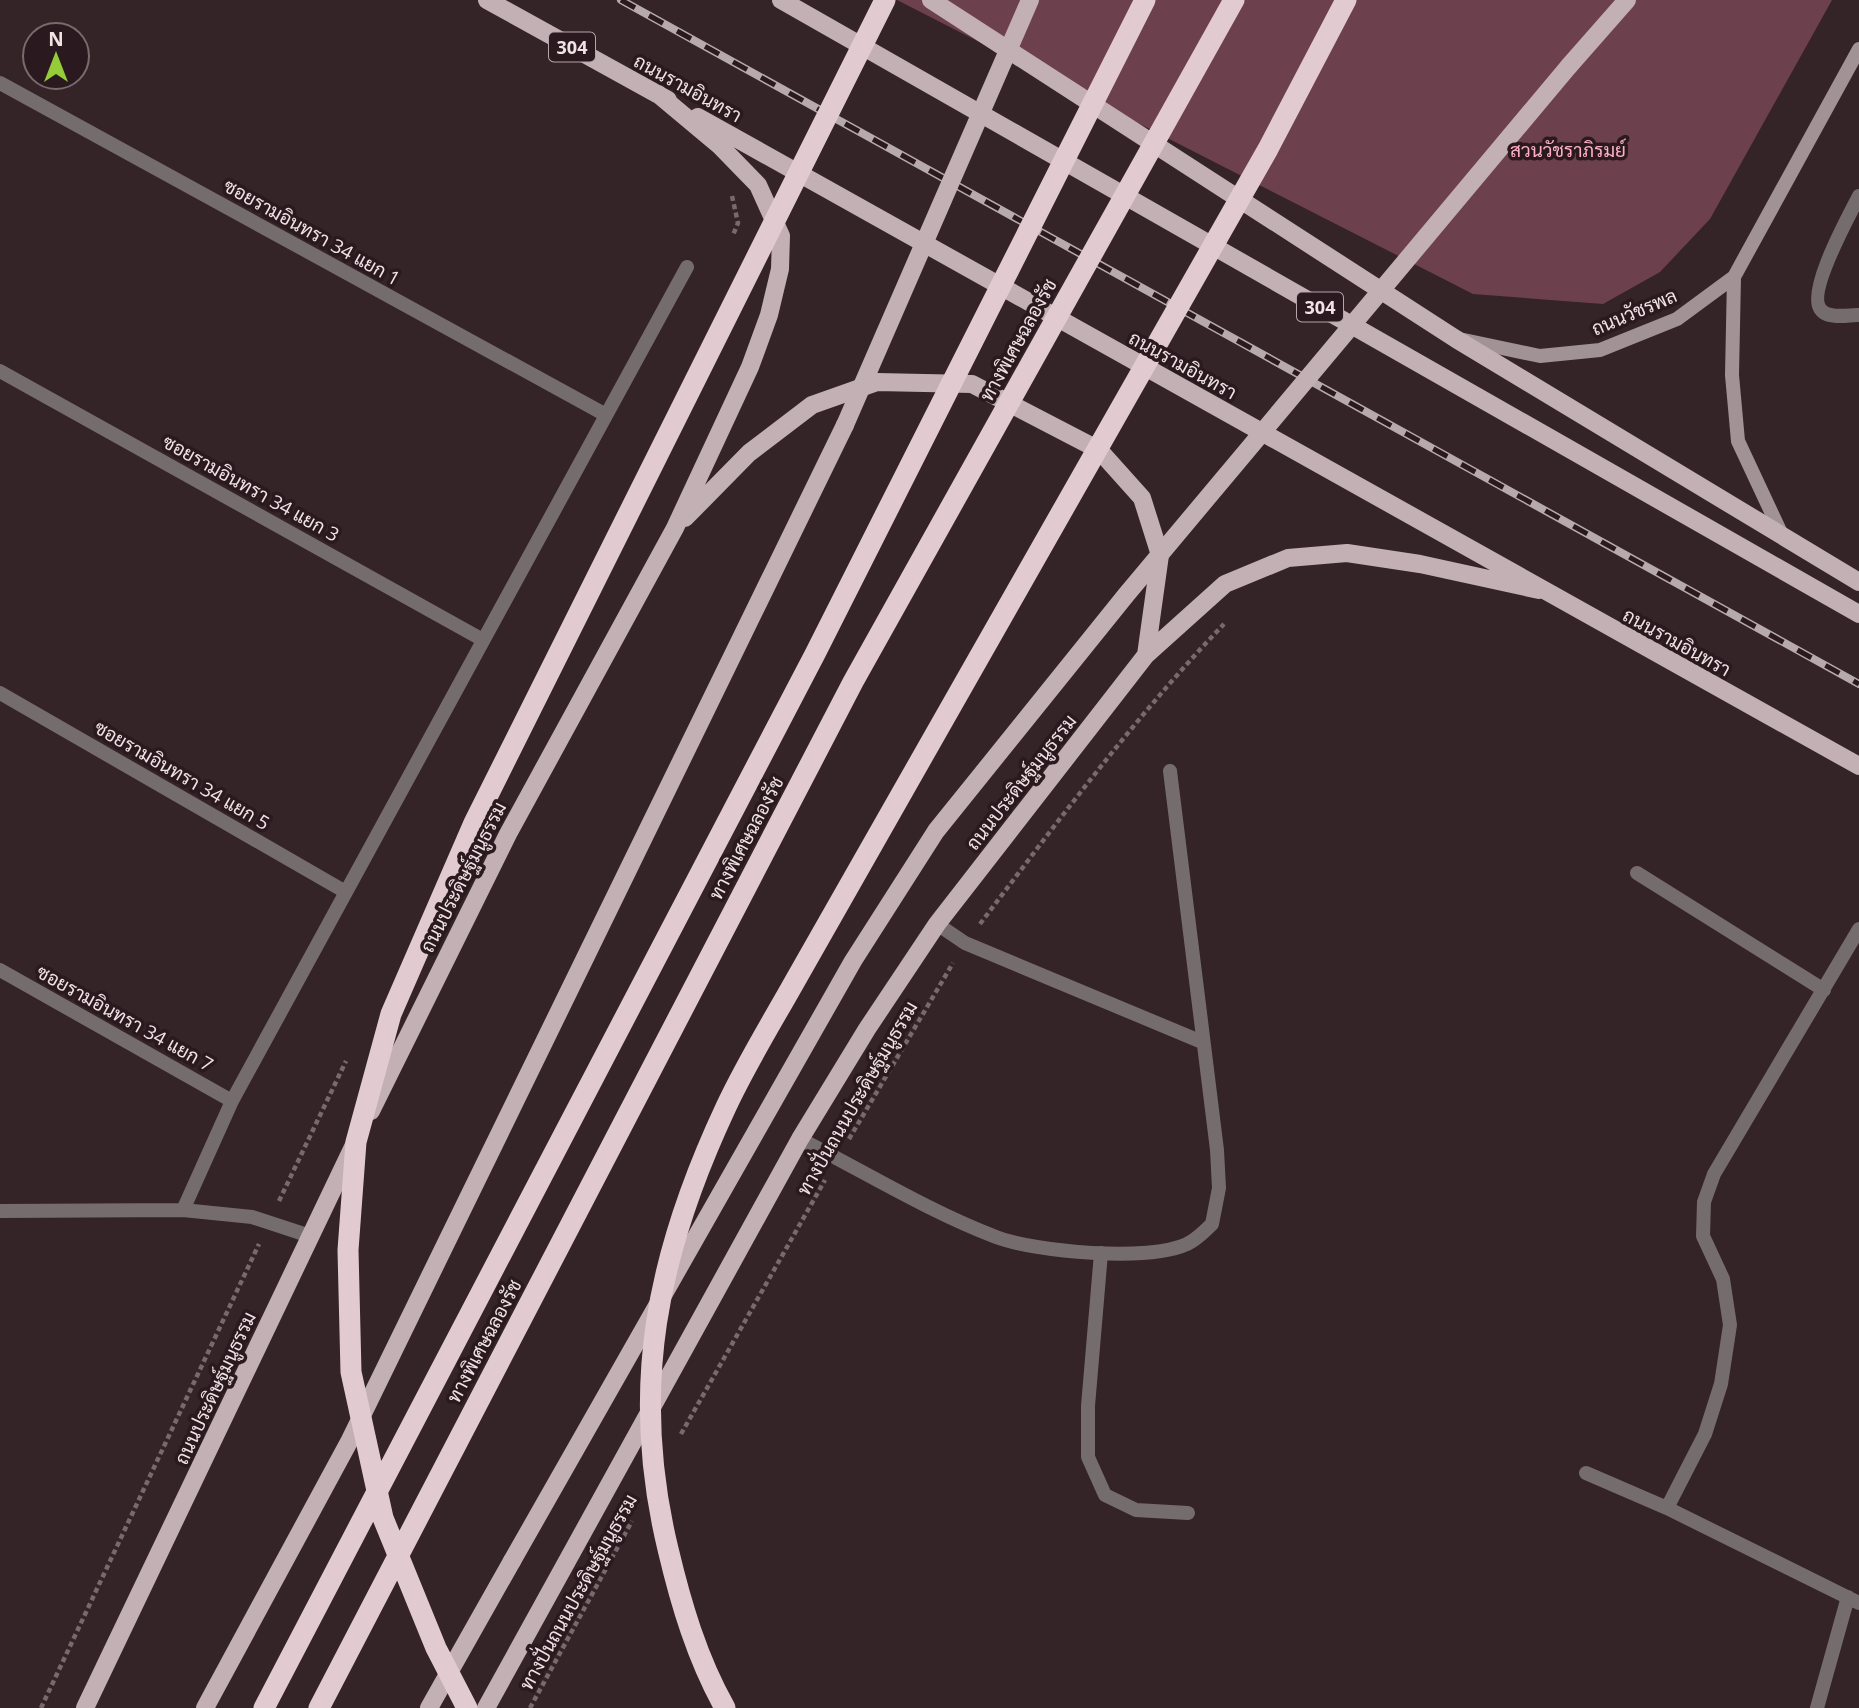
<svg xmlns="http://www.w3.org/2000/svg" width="1859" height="1708" font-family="'Open Sans',Sarabun,sans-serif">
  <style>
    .green { fill: #6d404d }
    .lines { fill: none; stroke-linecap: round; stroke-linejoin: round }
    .path { stroke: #78696d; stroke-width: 4.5; stroke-dasharray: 5 3.5; stroke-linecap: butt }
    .service { stroke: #756c6e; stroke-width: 14 }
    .minor { stroke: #756c6e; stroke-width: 14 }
    .secondary { stroke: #a19296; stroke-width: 14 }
    .primary { stroke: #c3b0b4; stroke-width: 18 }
    .rail-casing { stroke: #b7aaad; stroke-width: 8 }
    .rail { stroke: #2a191e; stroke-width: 5; stroke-dasharray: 16; stroke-linecap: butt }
    .primary-bridge { stroke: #c3b0b4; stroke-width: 18 }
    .motorway-bridge { stroke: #e2cbd0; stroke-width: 21 }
    .labels { text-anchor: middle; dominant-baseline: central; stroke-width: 7; stroke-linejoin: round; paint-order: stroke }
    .shield { fill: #2a191e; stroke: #b4a6aa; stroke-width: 2 }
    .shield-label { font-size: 18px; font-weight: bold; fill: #efe3e6 }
    .street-label { font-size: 19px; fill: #efe3e6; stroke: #2a191e }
    .park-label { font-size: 19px; fill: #fdafc3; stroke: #2a191e }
  </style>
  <rect width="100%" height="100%" fill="#342327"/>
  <path class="green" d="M897,0H1832L1710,219L1660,272L1603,304L1473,294Z"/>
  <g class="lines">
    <path class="path" d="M732,196L738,223L733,235
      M980,924C1058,821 1135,717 1224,624
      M849,1139L953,963
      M279,1201L346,1061
      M681,1434L825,1180
      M41,1708L259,1244
      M530,1708L632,1521"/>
    <path class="service" d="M1637,873L1824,990
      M1101,1253L1088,1406V1457L1105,1495L1136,1510L1188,1513
      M1586,1473L1667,1508L1859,1603
      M1667,1508L1705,1434L1721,1384L1730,1325L1723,1279L1703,1236L1704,1202L1714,1174L1859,929
      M1817,1708L1848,1597"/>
    <path class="minor" d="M0,83L606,415
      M1859,196C1850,214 1804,296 1822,311C1830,319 1848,315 1859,315
      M0,371L483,640
      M0,693L344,891
      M937,924L965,943L1202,1042
      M0,970L232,1101
      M800,1139C865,1172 928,1211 996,1237C1035,1252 1149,1262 1187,1244C1196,1240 1205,1231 1212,1224L1219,1188L1217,1150L1170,771
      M183,1210L232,1101L687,267
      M0,1211L183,1210L252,1217L310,1236"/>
    <path class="secondary" d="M1734,277L1732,375L1738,441L1781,533
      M1464,340L1540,356L1600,350L1677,319L1734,277L1859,49"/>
    <path class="primary" d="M487,0L668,100
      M781,0L1859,614
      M931,0L1456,339L1859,582
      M1569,66L1627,0
      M698,117L1859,766
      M685,518L749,453L812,405L877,382L972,384L1099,450L1142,498L1160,555L1146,655
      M371,1111L508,834L675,528L750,367L769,315L780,269L781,236L758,185L719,145L658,94
      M85,1708L354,1145
      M205,1708L350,1440L845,425
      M429,1708L512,1561
      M486,1708L800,1139L867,1029L937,924L1146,655L1225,584L1288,558L1347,553L1420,564L1539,590"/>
    <defs>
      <path id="rail" d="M621,0L1859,684"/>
    </defs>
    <use href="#rail" class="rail-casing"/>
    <use href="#rail" class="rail"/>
    <path class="primary-bridge" d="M845,425L1030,0
      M512,1561L853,961L936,831L1126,595L1569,66"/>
    <path class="motorway-bridge" d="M264,1708L815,654L1145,0
      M319,1708L853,682L1234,0
      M467,1708L436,1648L383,1518L351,1372L348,1250L356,1142L391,1014L474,823L885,0
      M725,1708C697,1658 681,1604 668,1549C629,1388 657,1254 726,1107C746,1064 772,1022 795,981L1268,149L1346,0"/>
  </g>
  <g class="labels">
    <g class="shield">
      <rect x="549" y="32.5" width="46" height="29" rx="5"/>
      <rect x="1297" y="292.5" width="46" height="29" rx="5"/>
    </g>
    <g class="shield-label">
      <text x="572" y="47">304</text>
      <text x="1320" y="307">304</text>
    </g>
    <g class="street-label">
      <text transform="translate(688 88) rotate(29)">ถนนรามอินทรา</text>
      <text transform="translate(312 232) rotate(29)">ซอยรามอินทรา 34 แยก 1</text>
      <text transform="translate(1634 312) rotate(-23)">ถนนวัชรพล</text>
      <text transform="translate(1018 340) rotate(-61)">ทางพิเศษฉลองรัช</text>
      <text transform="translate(1183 365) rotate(29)">ถนนรามอินทรา</text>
      <text transform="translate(251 488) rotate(29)">ซอยรามอินทรา 34 แยก 3</text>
      <text transform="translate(1677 642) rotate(29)">ถนนรามอินทรา</text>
      <text transform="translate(182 775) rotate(30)">ซอยรามอินทรา 34 แยก 5</text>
      <text transform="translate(1021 782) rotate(-52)">ถนนประดิษฐ์มนูธรรม</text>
      <text transform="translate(746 838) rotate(-62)">ทางพิเศษฉลองรัช</text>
      <text transform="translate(463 877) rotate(-63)">ถนนประดิษฐ์มนูธรรม</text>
      <text transform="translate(125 1018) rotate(29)">ซอยรามอินทรา 34 แยก 7</text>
      <text transform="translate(857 1098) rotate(-60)">ทางปั่นถนนประดิษฐ์มนูธรรม</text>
      <text transform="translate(484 1341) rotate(-62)">ทางพิเศษฉลองรัช</text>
      <text transform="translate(215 1388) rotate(-65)">ถนนประดิษฐ์มนูธรรม</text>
      <text transform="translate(578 1592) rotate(-61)">ทางปั่นถนนประดิษฐ์มนูธรรม</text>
    </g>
    <g class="park-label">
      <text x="1568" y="150">สวนวัชราภิรมย์</text>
    </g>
  </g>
  <g transform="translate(56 56)"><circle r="33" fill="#2a191e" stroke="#796a6e" stroke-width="2"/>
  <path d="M0-5L12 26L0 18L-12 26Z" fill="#96cc39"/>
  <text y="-10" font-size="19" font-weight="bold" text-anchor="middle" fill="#efe3e6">N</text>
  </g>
</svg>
